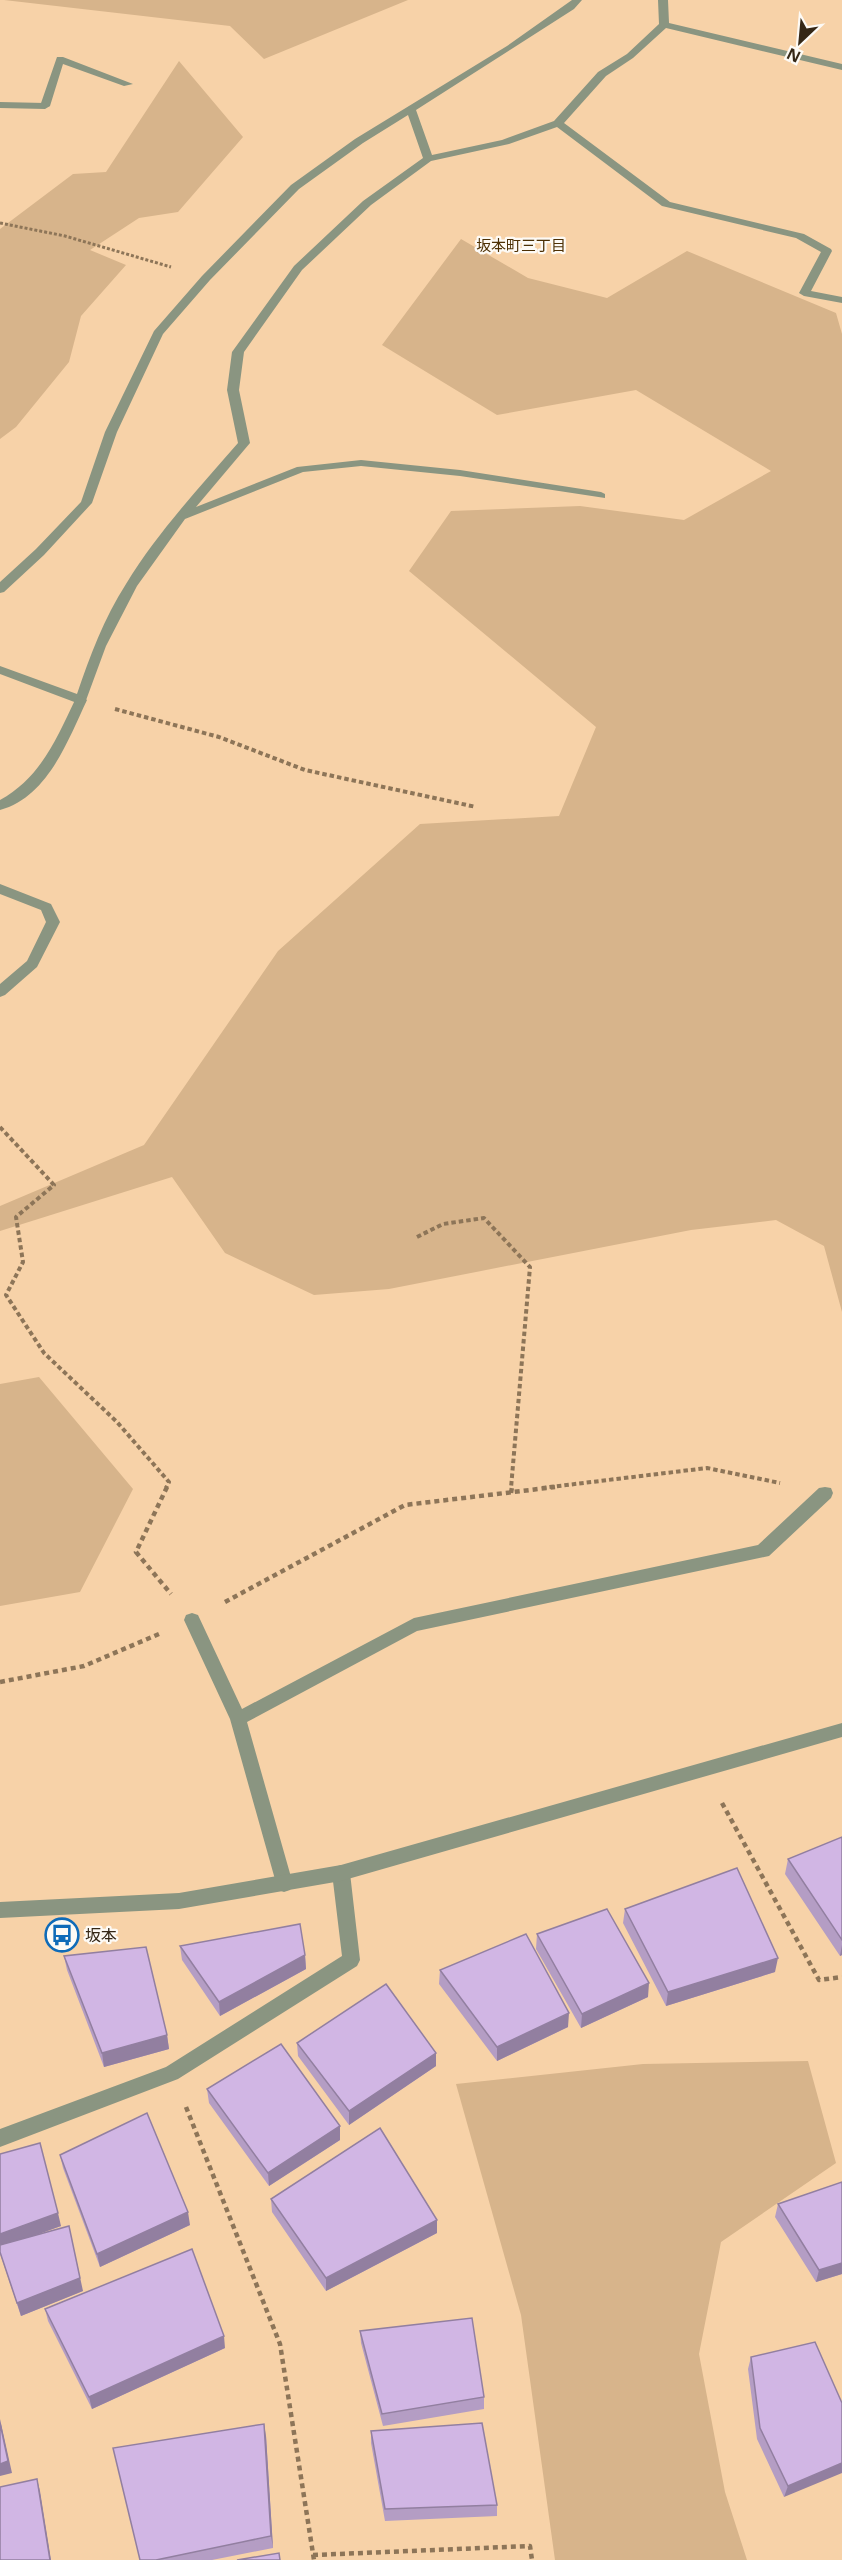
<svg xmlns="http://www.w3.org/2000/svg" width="842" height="2560" font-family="'Open Sans','Noto Sans JP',sans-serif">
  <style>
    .green { fill: #d7b48b }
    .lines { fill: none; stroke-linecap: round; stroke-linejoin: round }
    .path-far2 { stroke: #8d7558; stroke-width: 3; stroke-dasharray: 3 2; stroke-linecap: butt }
    .path-far1 { stroke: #8d7558; stroke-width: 4; stroke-dasharray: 4.5 3; stroke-linecap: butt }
    .path { stroke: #8d7558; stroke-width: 4.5; stroke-dasharray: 5 4; stroke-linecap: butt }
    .service { fill: #8a9581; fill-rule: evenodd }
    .minor { fill: #8a9581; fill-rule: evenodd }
    .tertiary { fill: #8a9581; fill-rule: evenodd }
    .wall { fill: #b49dc4 }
    .shaded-wall { fill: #927fa0 }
    .building { fill: #d1b6e4; stroke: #927fa0; stroke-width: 1.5 }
    .labels { text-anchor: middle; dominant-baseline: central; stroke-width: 4.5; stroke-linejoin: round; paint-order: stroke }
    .far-neighbourhood-label { font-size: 15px; fill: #4d3004; stroke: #fdfaf5 }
    .poi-label { font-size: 16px; fill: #352716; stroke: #fdfaf5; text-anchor: start }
  </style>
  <rect width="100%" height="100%" fill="#f7d2a8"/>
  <path class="green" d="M4,0H408L264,59L230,26Z
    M179,61L243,137L178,212L139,218L90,250L126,265L81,316L69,362L16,427L0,439V229L73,174L106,172Z
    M461,239L528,278L607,298L687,251L836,313L842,334V1312L824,1246L776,1220L691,1230L389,1289L314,1295L225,1253L172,1177L0,1231V1206L144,1145L278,951L420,824L559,816L596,727L409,571L451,511L580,506L684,520L771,471L636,390L497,415L382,345Z
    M39,1377L133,1489L80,1592L0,1606V1384Z
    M808,2061L836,2163L721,2242L699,2354L725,2492L747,2560H555L521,2315L456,2084L643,2064Z"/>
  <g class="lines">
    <path class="path-far2" d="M0,223L65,236L171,267"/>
    <path class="path-far1" d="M115,709L219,737L305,770L476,807
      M0,1127L54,1185L16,1217L23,1262L6,1295L44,1353L117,1422L169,1482L166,1488
      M417,1237L443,1224L484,1218L530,1267L511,1488
      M542,1488L707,1468L780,1483"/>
    <path class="path" d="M167,1487L136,1552L171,1594
      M511,1493L512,1487
      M225,1602L405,1505L555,1487
      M0,1682L84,1666L159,1634
      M722,1803L819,1980L842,1977
      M186,2107L280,2344L314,2560
      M313,2555L530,2546L532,2560"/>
    <path class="service" d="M572,0H582L574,9L416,110L432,155L502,140L554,121L598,72L627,54L659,24L658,0H668L669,23L842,64V70L666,28L633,58L606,76L564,123L670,202L804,234L831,249L832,251L811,291L842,297V303L804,296L799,293L821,252L796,238L662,206L557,127L509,144L431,161L371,205L302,270L244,352L239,390L250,443L196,507L297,467L361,460L460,470L601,492L605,494V498L460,476L361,466L303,472L185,519L137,586L106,646L85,703H77L0,674V666L77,694C90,656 104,618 126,584C157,533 199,488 238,443L227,390L232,352L294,266L363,201L423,158L408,115L363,143L299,189L210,280L163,334L117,432L92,503L44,555L4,592L0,593V582L36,549L81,502L105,432L154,331L202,276L291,185L355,139L507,46Z
      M57,57H63L133,84L124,86L63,64L50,106L41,108L40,106Z
      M0,884L51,904L60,922L37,967L5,995L0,997V984L27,961L46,922L41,910L0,894Z
      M341,1865L347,1867L350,1873L360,1960L357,1966L178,2079L0,2147V2129L166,2067L342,1956L332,1873L335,1867Z"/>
    <path class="minor" d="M0,102L45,103L50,106L45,109L0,108Z
      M81,696L87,700C68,740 48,797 0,810V800C40,778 56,740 75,700Z
      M825,1487L831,1488L833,1493L831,1498L769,1556L417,1631L247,1722L293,1884L290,1890L284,1892L278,1890L230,1719L184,1620L186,1615L192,1613L198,1615L242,1709L414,1618L758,1545L819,1488Z"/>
    <path class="tertiary" d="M842,1723V1737L341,1881L179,1909L0,1918V1902L179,1893L341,1865Z"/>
  </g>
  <path class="wall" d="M842,1837V1955L840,1956L785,1874L788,1859Z
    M625,1909L775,1972L666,2006L623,1923Z
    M537,1934L648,1997L581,2028L536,1949Z
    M180,1946L305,1955L306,1969L220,2016L182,1960Z
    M64,1956L167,2035L169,2049L104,2067L67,1970Z
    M440,1970L568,2027L497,2061L439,1984Z
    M297,2043L436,2053V2066L349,2125L298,2056Z
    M207,2089L340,2126V2140L269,2186L209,2103Z
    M0,2154L61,2226L36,2235L83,2291L21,2316L0,2254Z
    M60,2155L190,2225L100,2267L63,2168Z
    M842,2182V2274L816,2282L775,2217L778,2204Z
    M271,2199L437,2233L326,2291L272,2212Z
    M45,2309L225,2348L92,2409L48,2321Z
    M360,2331L484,2397V2409L383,2426L361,2343Z
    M751,2357L842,2403L784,2497L757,2439L748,2369Z
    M371,2431L497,2505V2516L385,2521L371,2443Z
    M266,2436L273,2548L212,2560H139Z"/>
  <path class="shaded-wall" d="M842,1945V1955L840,1956Z
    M305,1955L306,1969L220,2016L219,2002Z
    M778,1958L775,1972L666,2006L668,1992Z
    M649,1983L648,1997L581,2028L582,2014Z
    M569,2013L568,2027L497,2061V2047Z
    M167,2035L169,2049L104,2067L102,2053Z
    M436,2053V2066L349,2125V2111Z
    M340,2126V2140L269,2186L268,2173Z
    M188,2212L190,2225L100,2267L97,2254Z
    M58,2213L61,2226L0,2248V2234Z
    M437,2220V2233L326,2291V2278Z
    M69,2226L83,2291L21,2316L17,2303Z
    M842,2263V2274L816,2282L819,2270Z
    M224,2336L225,2348L92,2409L89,2397Z
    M0,2419L12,2473L0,2476Z
    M264,2424L266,2436L273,2548L271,2536Z
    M842,2463V2473L784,2497L788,2486Z
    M37,2479L40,2491L51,2560H50Z"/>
  <path class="building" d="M842,1837V1940L788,1859Z
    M737,1868L778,1958L668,1992L625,1909Z
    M607,1909L649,1983L582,2014L537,1934Z
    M300,1924L305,1955L219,2002L180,1946Z
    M526,1934L569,2013L497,2047L440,1970Z
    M146,1947L167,2035L102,2053L64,1956Z
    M386,1984L436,2053L349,2111L297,2043Z
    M281,2044L340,2126L268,2173L207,2089Z
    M147,2113L188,2212L97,2254L60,2155Z
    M380,2128L437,2220L326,2278L271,2199Z
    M40,2143L58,2213L0,2234V2154Z
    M842,2182V2263L819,2270L778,2204Z
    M69,2226L80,2278L17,2303L0,2252V2245Z
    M192,2249L224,2336L89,2397L45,2309Z
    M472,2318L484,2397L382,2414L360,2331Z
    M815,2342L842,2403V2463L788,2486L760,2428L751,2357Z
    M0,2423L8,2461L0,2464Z
    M482,2423L497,2505L385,2509L371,2431Z
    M264,2424L271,2536L156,2560H140L113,2448Z
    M37,2479L50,2560H0V2487Z
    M279,2553L280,2560H237Z"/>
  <defs>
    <symbol id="bus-ring" viewBox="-11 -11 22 22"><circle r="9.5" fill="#fdfaf5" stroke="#0f6bb8" stroke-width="1.5"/><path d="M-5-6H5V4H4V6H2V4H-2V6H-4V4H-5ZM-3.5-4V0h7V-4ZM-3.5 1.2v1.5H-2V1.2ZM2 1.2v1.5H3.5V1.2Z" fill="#0f6bb8"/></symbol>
  </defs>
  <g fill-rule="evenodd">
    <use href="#bus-ring" x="43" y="1916" width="38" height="38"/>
  </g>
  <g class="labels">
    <g class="far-neighbourhood-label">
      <text x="521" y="245">坂本町三丁目</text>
    </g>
    <g class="poi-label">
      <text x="85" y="1935">坂本</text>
    </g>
  </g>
  <g transform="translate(800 42) rotate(206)" stroke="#fdfaf5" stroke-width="4.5" paint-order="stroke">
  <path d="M0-4.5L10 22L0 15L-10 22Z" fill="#352716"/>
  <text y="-9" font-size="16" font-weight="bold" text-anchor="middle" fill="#352716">N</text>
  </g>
</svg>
